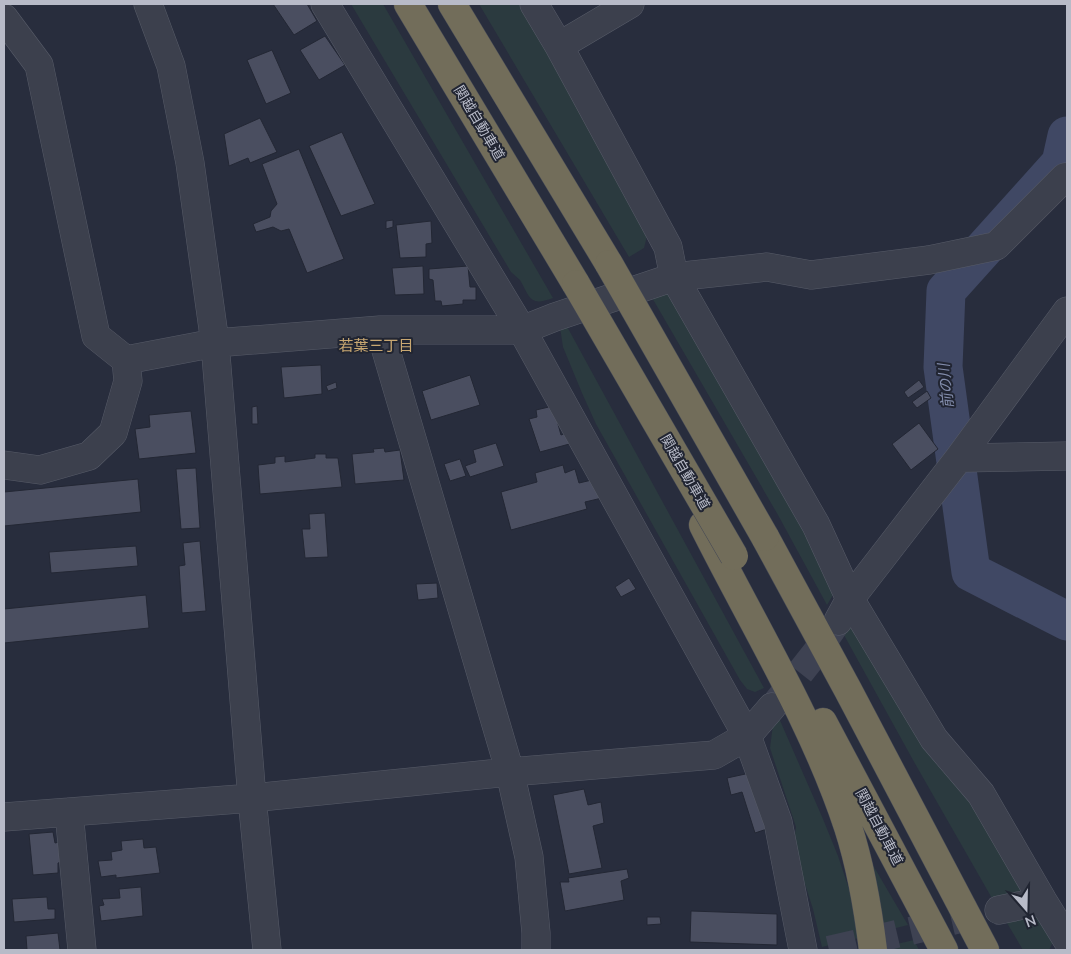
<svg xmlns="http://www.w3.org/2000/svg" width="1071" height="954" font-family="'Nunito Sans','Noto Sans JP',sans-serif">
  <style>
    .green { fill: #2b3a3f }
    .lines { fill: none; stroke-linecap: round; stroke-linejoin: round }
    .river { stroke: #404864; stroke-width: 39 }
    .building { fill: #4a4e60; stroke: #232734 }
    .minor-tunnel { stroke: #3e4252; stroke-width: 28; stroke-dasharray: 28 14; stroke-linecap: butt }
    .minor-casing { stroke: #575b68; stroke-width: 29 }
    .highway-casing { stroke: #444855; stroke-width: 29 }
    .minor { stroke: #3c404d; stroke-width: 28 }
    .highway { stroke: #726d5a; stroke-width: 28 }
    .highway-bridge-casing { stroke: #444855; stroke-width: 29; stroke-linecap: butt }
    .highway-bridge { stroke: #726d5a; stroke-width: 28 }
    .labels { text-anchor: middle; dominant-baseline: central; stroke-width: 4; stroke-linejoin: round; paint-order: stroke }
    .street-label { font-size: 14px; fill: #b8bbc8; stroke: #212532 }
    .neighbourhood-label { font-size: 15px; fill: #c9a872; stroke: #212532 }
    .water-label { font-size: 15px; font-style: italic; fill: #838dac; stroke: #212532 }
  </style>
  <rect width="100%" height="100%" fill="#282d3d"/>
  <path class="green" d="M351,4H383L553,298C529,307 530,297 520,280C517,277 514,275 511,272Z
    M479,4H527L647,236L644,248L629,257Z
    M663,283L826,566L833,595L827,605L778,515L647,289Z
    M564,321L764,688L755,692L747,689L740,680L596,424L582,393L563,347L560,327Z
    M850,623L953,775L1032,899L997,907L913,760L839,626Z
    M775,709L823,819L838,856L849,889L859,938L822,947L813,909L793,847L796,827L770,748Z
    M867,855L908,925L884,931Z
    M1037,907L1053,942L1049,950H1023L1001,913Z
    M914,940L919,950H889L888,946Z"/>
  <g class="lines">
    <path class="river" d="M1067,136L1061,163L946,291L943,367L971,572L1067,621"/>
  </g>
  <path class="building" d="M273,4H307L317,21L294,35Z
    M325,36L345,65L319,80L300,50Z
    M272,50L291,93L266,104L247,60Z
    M260,118L277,152L250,163L248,158L229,166L224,134Z
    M342,132L375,204L341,216L309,146Z
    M299,149L344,259L307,273L289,229L281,231L273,227L256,232L253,224L270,217L271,211L277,204L262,164Z
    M393,220V227L386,229V221Z
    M431,221L432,243L426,244V257L400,258L396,225Z
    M423,266L424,294L395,295L392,268Z
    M468,266L470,287H476V300H463V304L442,306L441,301H435L433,280L429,279V269Z
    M321,365L322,394L284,398L281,367Z
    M470,375L480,405L431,420L422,391Z
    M919,380L924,387L908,398L904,392Z
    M336,382L337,388L328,391L326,386Z
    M927,391L931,398L917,408L912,402Z
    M257,406L258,424H252V407Z
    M553,406L561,435L570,432L573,443L540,452L529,419L537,417L536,410Z
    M191,411L196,453L139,459L135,429L150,427L149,415Z
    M919,423L938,449L911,470L892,444Z
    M496,443L504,466L470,477L465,466L476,462L473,450Z
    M384,448L385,452L400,450L404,480L355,484L352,454L374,452L373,449Z
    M315,454H326V458H338L342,487L260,494L258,465L275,463V457L285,456V462L315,458Z
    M460,459L466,476L450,481L444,464Z
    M563,465L565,473L575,469L579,483L596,479L602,498L585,502L587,509L511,530L501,492L537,482L535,473Z
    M196,468L200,528L181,529L176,469Z
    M138,479L141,512L4,526V492Z
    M325,513L328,557L305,558L302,529H310L309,514Z
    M200,541L206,611L182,613L179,566L185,565L183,543Z
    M136,546L138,566L51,573L49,552Z
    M629,578L636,589L621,597L615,587Z
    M437,583L438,598L418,600L416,584Z
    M146,595L149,628L4,643V609Z
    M750,773L767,829L755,833L742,792L731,795L727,778Z
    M584,789L588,805L601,802L604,823L593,826L602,868L569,874L553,795Z
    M53,832L55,843L59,842L62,862L58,863V873L33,875L29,834Z
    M143,839L144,848L156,847L160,873L116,878V875L101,877L98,861L112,860L111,852L122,850L121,841Z
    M627,869L629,878L621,881L624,900L565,911L560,882H569L568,878Z
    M141,887L143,916L101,921L99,906L104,905L102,899L120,898L119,889Z
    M47,897L48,909H55V919L14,922L12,899Z
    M691,911L777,914V945L690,942Z
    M647,917H660L661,924L647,925Z
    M58,933L60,950H27L26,936Z"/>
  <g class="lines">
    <path class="minor-tunnel" d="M774,706L818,650L835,625
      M829,950L999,910"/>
    <defs>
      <path id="minor" d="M148,4L171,66L190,163L215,343L252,798L267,950
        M325,4L522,330L747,736L778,822L803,950
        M534,4L559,46L668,247L674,277L816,525L850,599L934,739L981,794L1043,901L1067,940
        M4,18L39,65L96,336L126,360
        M559,46L630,4
        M380,330L510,772L529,857L536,933V950
        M959,458L1067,456
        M4,465L40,470L89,456L113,433L128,381L126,360L215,343L380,330H522L555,317L674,277L767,267L811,275L929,260L996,246L1065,177L1067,178
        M838,621L850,599L959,458L1067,311
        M69,812L82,950
        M4,817L252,798L510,772L714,755L747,736L772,707
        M999,910L1043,901"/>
      <path id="highway" d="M408,4L576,284
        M452,4L609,264
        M703,525C753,625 813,721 848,827C861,867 868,909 873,950
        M765,537L848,690L985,950
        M823,722L944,950"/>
    </defs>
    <use href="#minor" class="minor-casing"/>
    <use href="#highway" class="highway-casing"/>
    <use href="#minor" class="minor"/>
    <use href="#highway" class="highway"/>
    <defs>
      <path id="highway-bridge" d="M609,264L765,537
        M576,284L734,556"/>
    </defs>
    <use href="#highway-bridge" class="highway-bridge-casing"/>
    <use href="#highway-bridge" class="highway-bridge"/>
  </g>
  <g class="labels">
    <g class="street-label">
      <text transform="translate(479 123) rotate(59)">関越自動車道</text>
      <text transform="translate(685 472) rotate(60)">関越自動車道</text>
      <text transform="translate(879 827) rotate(62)">関越自動車道</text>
    </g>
    <g class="neighbourhood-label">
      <text x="376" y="346">若葉三丁目</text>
    </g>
    <g class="water-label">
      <text transform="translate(946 386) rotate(-96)">前の川</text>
    </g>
  </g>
  <rect width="1071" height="954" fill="none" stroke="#b8bbc8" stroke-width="10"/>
  <g transform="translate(1026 909) rotate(160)" stroke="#212532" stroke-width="4" paint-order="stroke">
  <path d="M0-4L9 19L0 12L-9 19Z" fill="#b8bbc8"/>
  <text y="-8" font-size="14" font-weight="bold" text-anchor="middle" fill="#b8bbc8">N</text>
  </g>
</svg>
